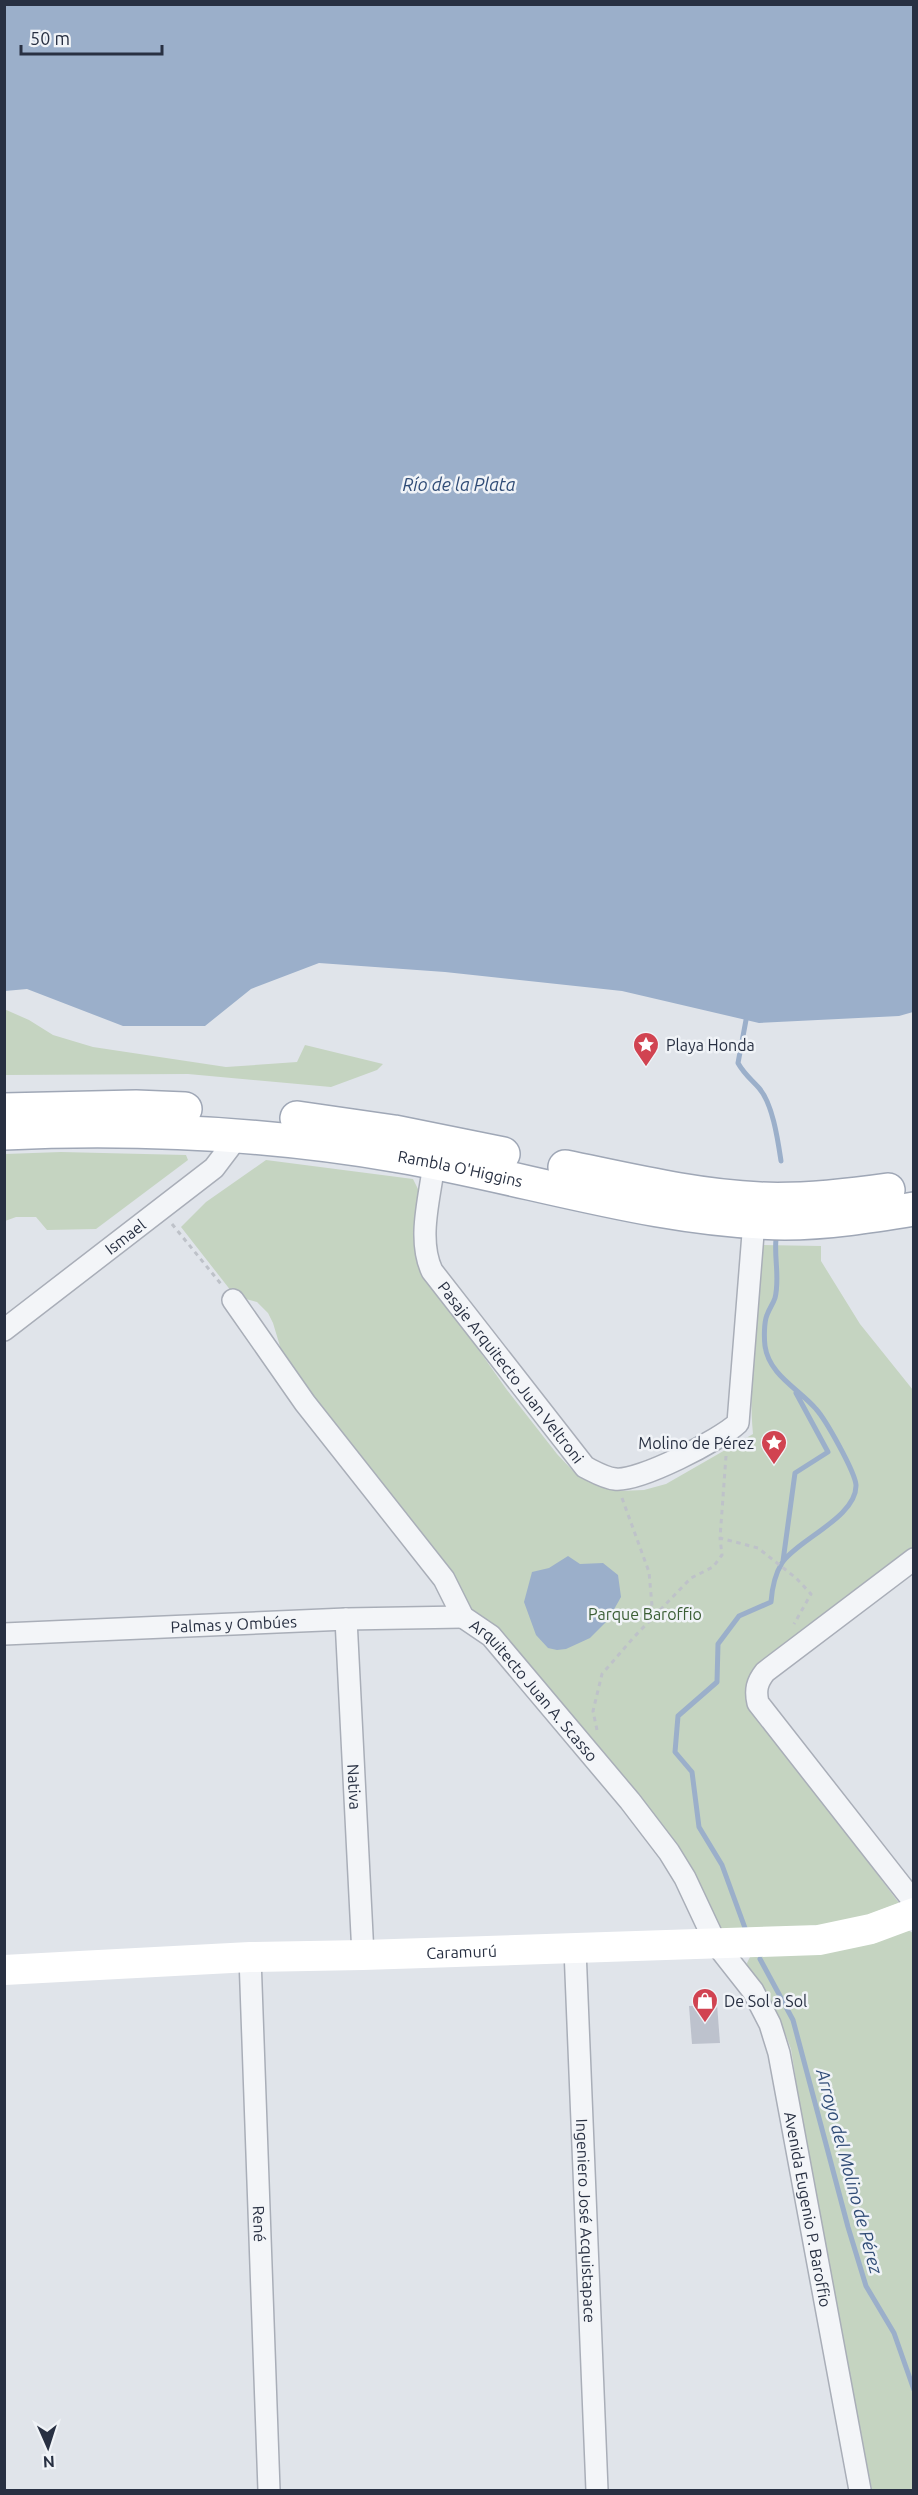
<svg xmlns="http://www.w3.org/2000/svg" width="918" height="2495" font-family="Ubuntu,sans-serif">
  <style>
    .green { fill: #c5d4c1 }
    .water { fill: #9bafca }
    .lines { fill: none; stroke-linecap: round; stroke-linejoin: round }
    .stream { stroke: #9bafca; stroke-width: 5 }
    .building { fill: #bdc2cd }
    .street-casing { stroke: #a9aeb8; stroke-width: 24 }
    .primary-casing { stroke: #9fa7b6; stroke-width: 36 }
    .path { stroke: #bec2c9; stroke-width: 3; stroke-dasharray: 4.5 4.5; stroke-linecap: butt }
    .street { stroke: #f3f5f8; stroke-width: 21 }
    .secondary { stroke: #fff; stroke-width: 30 }
    .primary { stroke: #fff; stroke-width: 33 }
    .labels { text-anchor: middle; dominant-baseline: central; stroke-width: 5; stroke-linejoin: round; paint-order: stroke }
    .poi-label { font-size: 16px; fill: #283042; stroke: #f0f3f7; text-anchor: start }
    .street-label { font-size: 16px; fill: #283042; stroke: #f0f3f7 }
    .park-label { font-size: 16px; fill: #3b5e35; stroke: #f0f3f7 }
    .water-label { font-size: 18px; font-style: italic; fill: #314d77; stroke: #f0f3f7 }
  </style>
  <rect width="100%" height="100%" fill="#e0e4ea"/>
  <path class="green" d="M4,1009L29,1020L53,1035L93,1047L226,1067L297,1062L305,1045L383,1064L377,1070L331,1087L188,1074L5,1075Z
    M61,1152L186,1155L188,1160L96,1229L47,1230L36,1217H16L5,1221V1154Z
    M266,1160L413,1179L421,1195L416,1261L507,1390L557,1454L575,1473L596,1485L619,1491L644,1490L666,1484L753,1434C747,1370 759,1308 761,1245L821,1246V1261L860,1324L913,1390V1552L760,1664L751,1707L899,1903L846,1923L718,1933L490,1625L462,1600L282,1353L273,1323L268,1313L257,1302L235,1296L181,1227L206,1202Z
    M908,1930L913,1933V2490H872L817,2214L791,2049L779,2017L748,1971L747,1963L751,1955Z"/>
  <path class="water" d="M5,4L913,5V1012L899,1016L759,1023L622,991L445,972L319,963L251,989L205,1026H123L27,989L5,991Z
    M568,1556L580,1564L603,1563L618,1575L621,1597L608,1620L590,1638L566,1649L557,1650L548,1648L536,1635L524,1602L532,1572L549,1568Z"/>
  <g class="lines">
    <path class="stream" d="M746,1020L738,1063C744,1074 751,1079 759,1088C773,1104 778,1141 781,1161
      M783,1561L795,1473L828,1452L796,1393
      M745,1928L722,1865L699,1827L692,1772L675,1752L678,1716L717,1682L718,1644L739,1616L771,1602C772,1589 775,1574 782,1563C797,1540 857,1517 856,1485C855,1472 826,1420 816,1409C799,1389 769,1375 765,1346C764,1338 764,1322 767,1315C769,1309 773,1304 775,1298C780,1278 774,1259 776,1239
      M760,1959L793,2020L848,2227L866,2286L894,2333L914,2390"/>
  </g>
  <path class="building" d="M717,2004L720,2043L692,2044L689,2006Z"/>
  <g class="lines">
    <defs>
      <g id="street">
        <path id="s1" d="M434,1163C430,1197 417,1239 432,1271L585,1467C595,1472 605,1478 615,1479C639,1482 720,1440 738,1423L754,1221"/>
        <path id="s2" d="M233,1300L305,1403L444,1579L463,1617L491,1636L630,1801L669,1852L685,1878L716,1944L753,1991L770,2024L779,2053L860,2490"/>
        <path id="s3" d="M4,1330L214,1168L239,1135"/>
        <path d="M914,1559L765,1672C757,1682 755,1690 758,1703L914,1902"/>
        <path id="s4" d="M346,1619L363,1955"/>
        <path id="s5" d="M4,1634L346,1619L463,1617"/>
        <path id="s6" d="M575,1949L597,2490"/>
        <path id="s7" d="M250,1957L269,2490"/>
      </g>
      <g id="primary">
        <path d="M4,1110L136,1107L185,1109"/>
        <path d="M297,1118L394,1132L503,1154"/>
        <path id="s9" d="M4,1133C137,1127 268,1133 400,1156C528,1178 655,1221 785,1223C828,1223 871,1216 914,1209"/>
        <path d="M565,1167C629,1180 694,1196 760,1199C803,1201 846,1196 888,1190"/>
      </g>
    </defs>
    <use href="#street" class="street-casing"/>
    <use href="#primary" class="primary-casing"/>
    <path class="path" d="M172,1224L221,1284
      M726,1456L720,1538L758,1548L796,1578L811,1594L794,1624
      M622,1498L649,1572L653,1617
      M597,1730L593,1711L602,1674L634,1637L691,1578L713,1567L722,1555L720,1538"/>
    <use href="#street" class="street"/>
    <path class="secondary" id="s8" d="M4,1970L250,1957L363,1955L819,1940L871,1929L914,1913"/>
    <use href="#primary" class="primary"/>
  </g>
  <defs>
    <symbol id="sight-pin" viewBox="-11 -11 22 30"><path d="M0 17L-7.5 6A9.5 9.5 0 1 1 7.5 6Z" fill="#d14351" stroke="#f0f3f7"/><path d="M0-6L1.8-2.2L6-1.7L2.9 1.2L3.7 5.4L0 3.3L-3.7 5.4L-2.9 1.2L-6-1.7L-1.8-2.2Z" fill="#fff"/></symbol>
    <symbol id="shop-pin" viewBox="-11 -11 22 30"><path d="M0 17L-7.5 6A9.5 9.5 0 1 1 7.5 6Z" fill="#d14351" stroke="#f0f3f7"/><path d="M-5-2.5h2.3a2.7 3.5 0 0 1 5.4 0H5L5.5 6h-11ZM-1.5-2.5h3a1.5 2.3 0 0 0-3 0Z" fill="#fff"/></symbol>
  </defs>
  <g fill-rule="evenodd">
    <use href="#sight-pin" x="631" y="1030" width="30" height="40"/>
    <use href="#sight-pin" x="759" y="1428" width="30" height="40"/>
    <use href="#shop-pin" x="690" y="1986" width="30" height="40"/>
  </g>
  <g class="labels">
    <g class="poi-label">
      <text x="666" y="1045">Playa Honda</text>
      <text x="754" y="1443" text-anchor="end">Molino de Pérez</text>
      <text x="724" y="2001">De Sol a Sol</text>
    </g>
    <g class="street-label">
      <text stroke="none"><textPath href="#s9" startOffset="459">Rambla O'Higgins</textPath></text>
      <text stroke="none"><textPath href="#s3" startOffset="153">Ismael</textPath></text>
      <text stroke="none"><textPath href="#s1" startOffset="238">Pasaje Arquitecto Juan Veltroni</textPath></text>
      <text stroke="none"><textPath href="#s5" startOffset="230">Palmas y Ombúes</textPath></text>
      <text stroke="none"><textPath href="#s2" startOffset="495">Arquitecto Juan A. Scasso</textPath></text>
      <text stroke="none"><textPath href="#s4" startOffset="168">Nativa</textPath></text>
      <text stroke="none"><textPath href="#s8" startOffset="458">Caramurú</textPath></text>
      <text stroke="none"><textPath href="#s2" startOffset="1096">Avenida Eugenio P. Baroffio</textPath></text>
      <text stroke="none"><textPath href="#s6" startOffset="272">Ingeniero José Acquistapace</textPath></text>
      <text stroke="none"><textPath href="#s7" startOffset="267">René</textPath></text>
    </g>
    <g class="park-label">
      <text x="645" y="1614">Parque Baroffio</text>
    </g>
    <g class="water-label">
      <text x="459" y="484">Río de la Plata</text>
      <text transform="translate(850 2171) rotate(75)">Arroyo del Molino de Pérez</text>
    </g>
  </g>
  <rect width="918" height="2495" fill="none" stroke="#283042" stroke-width="12"/>
  <g transform="translate(48 2447) rotate(177)" stroke="#f0f3f7" stroke-width="4.5" paint-order="stroke">
  <path d="M0-4.5L10 22L0 15L-10 22Z" fill="#283042"/>
  <text y="-9" font-size="16" font-weight="bold" text-anchor="middle" fill="#283042">N</text>
  </g>
  <path d="M21 45v9h141v-9" fill="none" stroke="#283042" stroke-width="3"/>
  <text x="30" y="45" font-size="18" fill="#283042" stroke="#f0f3f7" stroke-width="4.5" paint-order="stroke">50 m</text>
</svg>
